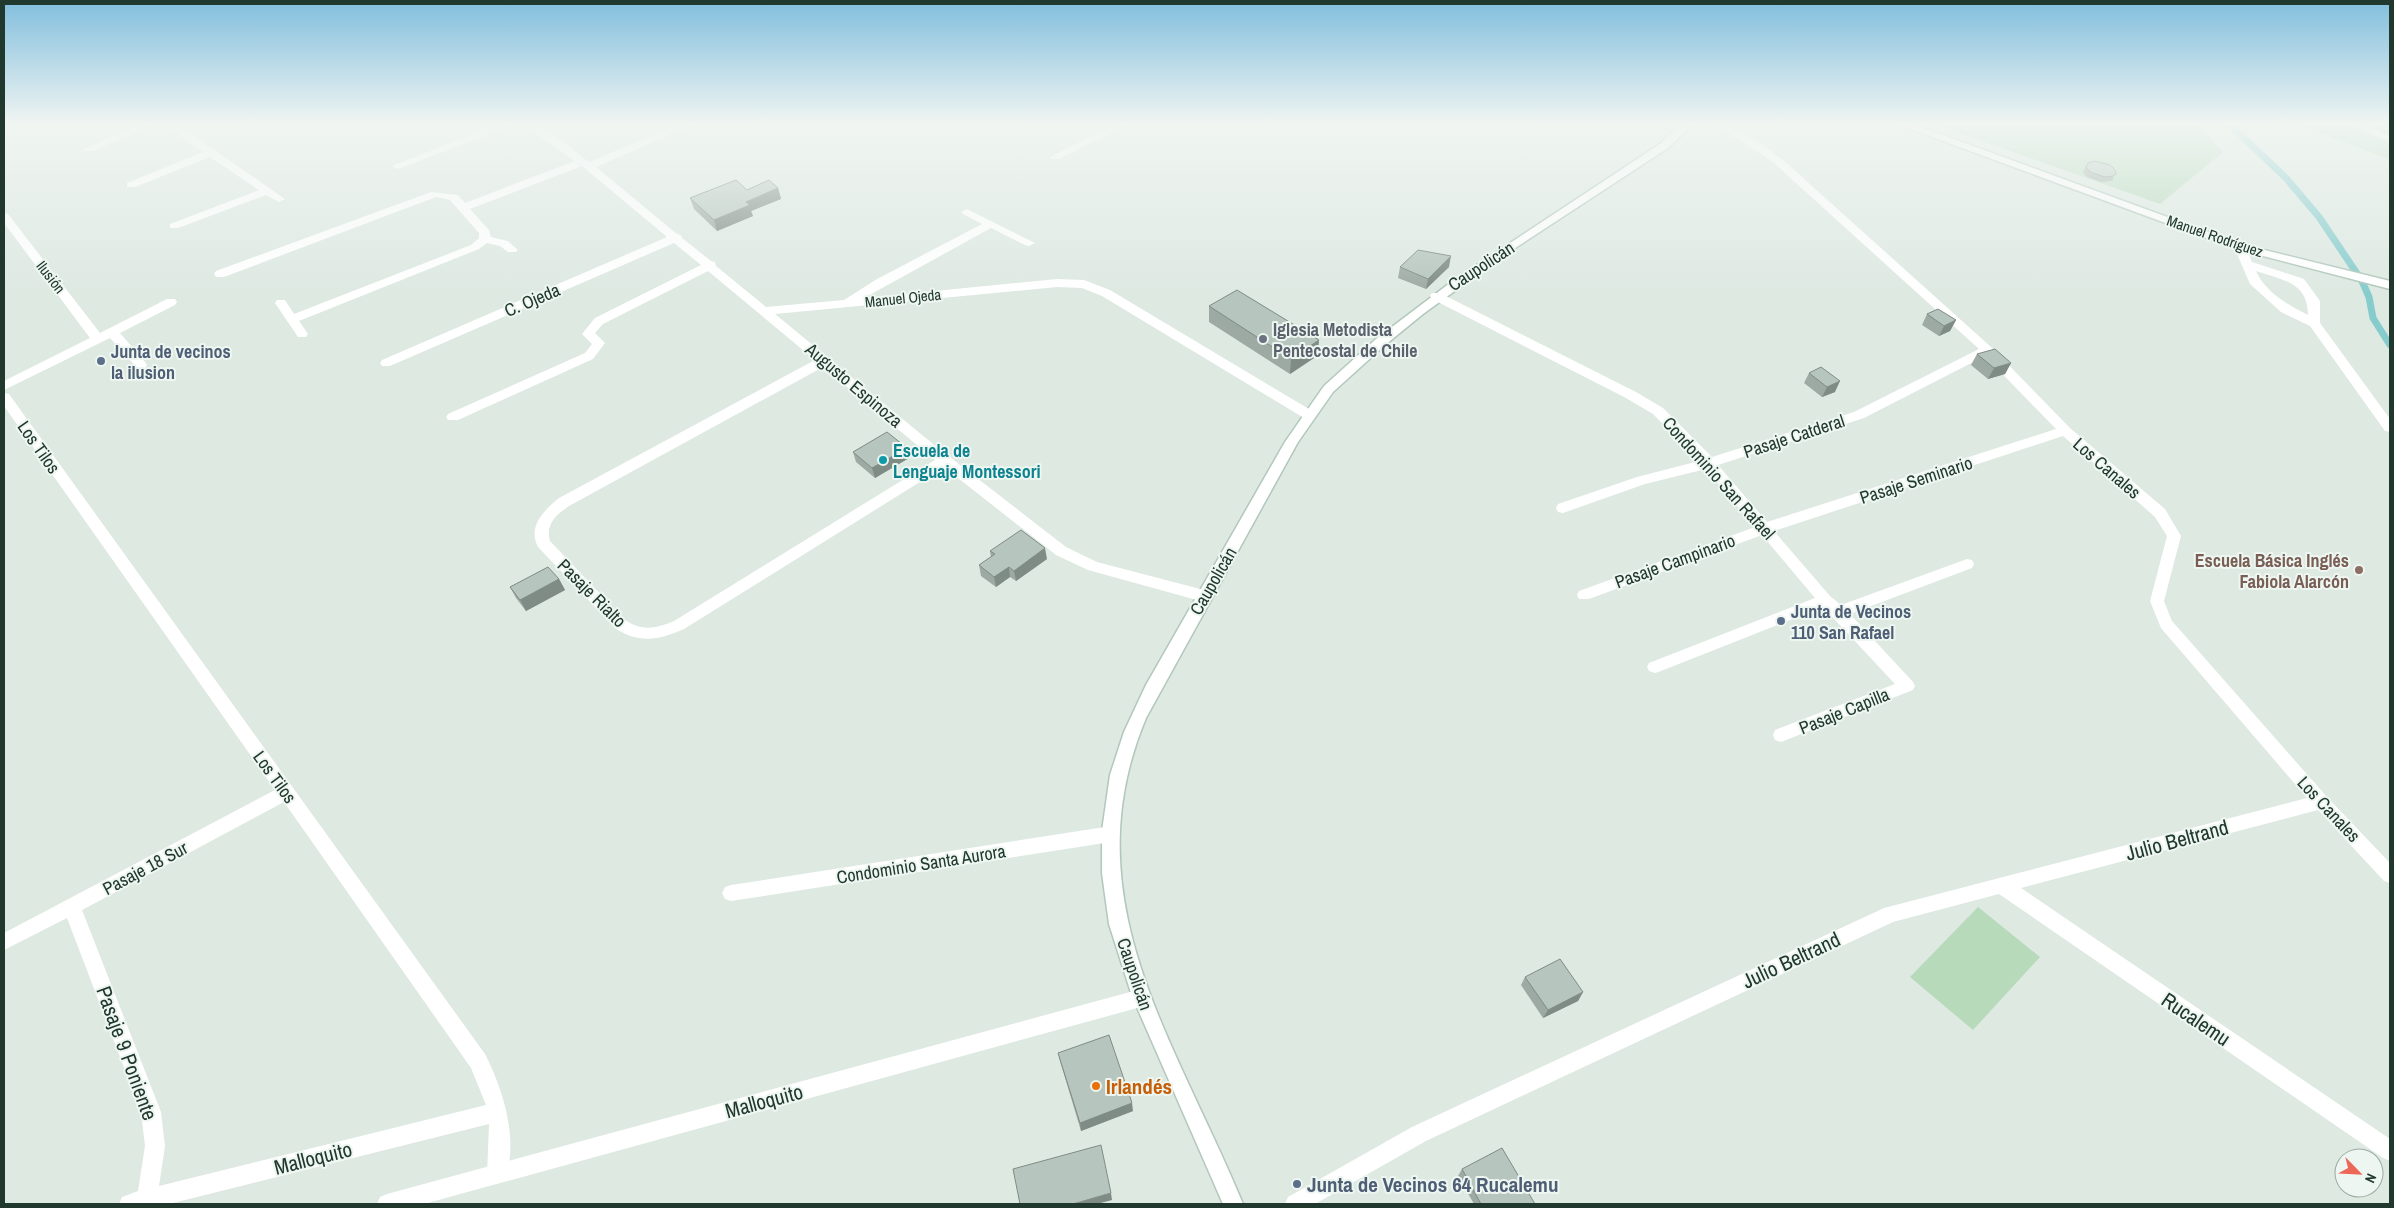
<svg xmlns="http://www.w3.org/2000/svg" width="2394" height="1208" font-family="'Archivo Narrow',sans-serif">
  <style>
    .green { fill: #b7dabb }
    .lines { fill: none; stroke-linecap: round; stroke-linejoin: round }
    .stream { stroke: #87cccd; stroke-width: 7 }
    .secondary-casing { stroke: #b2c8bd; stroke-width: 3 }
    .service { fill: #fff; fill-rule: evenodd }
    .minor { fill: #fff; fill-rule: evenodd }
    .tertiary { fill: #fff; fill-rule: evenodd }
    .secondary { fill: #fff; fill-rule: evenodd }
    .wall { fill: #9daaa3 }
    .shaded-wall { fill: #7f8b85 }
    .building { fill: #b6c6be; stroke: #7f8b85 }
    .worship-dot { fill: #6b7280; stroke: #eef6f1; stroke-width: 2 }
    .service-dot { fill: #5c6f8a; stroke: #eef6f1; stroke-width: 2 }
    .culture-dot { fill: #0f9aa8; stroke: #eef6f1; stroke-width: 2 }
    .education-dot { fill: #8d6e63; stroke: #eef6f1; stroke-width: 2 }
    .food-dot { fill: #e8710a; stroke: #eef6f1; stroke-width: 2 }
    .labels { text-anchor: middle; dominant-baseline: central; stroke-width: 4; stroke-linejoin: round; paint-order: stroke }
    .far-street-label { font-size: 15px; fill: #20382e; stroke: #eef6f1 }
    .street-label { font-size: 18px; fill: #20382e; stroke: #eef6f1 }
    .worship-label { font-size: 18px; font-weight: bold; fill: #5b616d; stroke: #eef6f1; text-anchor: start }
    .service-label { font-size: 18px; font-weight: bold; fill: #4e5e75; stroke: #eef6f1; text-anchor: start }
    .culture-label { font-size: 18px; font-weight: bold; fill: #0d838f; stroke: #eef6f1; text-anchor: start }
    .education-label { font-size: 18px; font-weight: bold; fill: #785e54; stroke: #eef6f1; text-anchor: end }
    .near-street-label { font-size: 21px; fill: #20382e; stroke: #eef6f1 }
    .near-food-label { font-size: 21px; font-weight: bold; fill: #c56008; stroke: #eef6f1; text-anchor: start }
    .near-service-label { font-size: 21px; font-weight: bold; fill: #4e5e75; stroke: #eef6f1; text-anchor: start }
  </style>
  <rect width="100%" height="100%" fill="#dee9e2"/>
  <path class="green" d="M1934,124H2196L2223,152L2160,204Z
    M2297,124H2390V160L2386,158Z
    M1978,907L2040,957L1973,1030L1910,977Z"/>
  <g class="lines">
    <path class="stream" d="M2229,124L2286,178L2319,217L2362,281L2369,297L2373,318L2390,345"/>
    <defs>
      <path id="secondary" d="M1681,124H1693L1668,148L1503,256L1423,314L1385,345L1333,392L1298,442L1146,718C1070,899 1176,1041 1243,1204H1223L1132,996L1109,924L1102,873V831L1110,775L1124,732L1146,685L1285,442L1324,386L1376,339L1454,280L1660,144Z
        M1897,124H1913L2244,245L2390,281V289L2236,249Z"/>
    </defs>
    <use href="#secondary" class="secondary-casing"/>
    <path class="service" d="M2348,124H2361L2390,136V142Z"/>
    <path class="minor" d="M140,124H155L93,151H85L84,149Z
      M164,124H177L285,199L279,202L266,195L178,228H170V224L259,190L210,157L135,187H127V183L203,152Z
      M498,124H514L401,168L397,169L392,166Z
      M521,124C547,124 569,147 589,162L679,124H694L596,167L677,234L681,235L682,238L711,261L715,262L716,266L766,307L844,300L877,279L982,224L963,214L961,212L967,209L1035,243L1029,246L1025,245L991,228L864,298L1057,279L1084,280L1110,290L1314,412L1316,415L1314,418H1304L1102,296L1082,288L1057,287L775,314L933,444L1066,547L1097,562L1204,590L1209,592L1211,596L1209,600L1204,602L1088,570L1056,555L944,467L684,629C660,640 638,644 615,628L538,547C527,527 544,510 559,498L815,360L708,271L603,324L595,333L605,343L593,359L458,420H448L446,417L448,414L585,353L592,344L582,334L595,318L701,265L674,243L390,366H382L380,363L382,360L667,237L582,166L470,209L489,230L491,237L508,241L518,250L516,252H508L500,246L487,243L479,249L299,321L308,334L306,337H298L275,303L277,300H285L294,314L471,245L479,238V233L450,200L436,197L224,277H216L214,274L216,271L431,192L458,195L465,203L575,161ZM823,367L935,460L674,621C656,629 641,631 625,620L550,541C545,524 557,514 569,506Z
      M1114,124H1128L1059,159H1051L1050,157Z
      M1708,124C1737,124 1759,143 1782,159L1991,347L2070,428L2165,509L2181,536L2164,601L2172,621L2327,797L2390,863V883L2384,881L2318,810L2021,888L2390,1139V1161L2383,1158L1999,894L1893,922L1426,1141L1315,1204H1285L1288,1197L1412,1127L1884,908L2307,798L2161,628L2150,601L2167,536L2155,517L2063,436L1774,531L1830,596L1841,605L1967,559L1972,560L1974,564L1972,568L1850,614L1913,682L1915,686L1913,690L1781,742L1775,740L1773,735L1775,730L1895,684L1823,607L1661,671L1655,673L1649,671L1647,667L1649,663L1815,598L1762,535L1589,599H1579L1577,595L1579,591L1755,527L1706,469L1645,484L1563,513L1558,512L1556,508L1558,504L1637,477L1699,461L1653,414L1626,398L1432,299L1430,296L1432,293H1440L1636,392L1663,408L1712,457L1854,412L1979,349L1774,163L1737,138ZM1985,356L2056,429L1767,522L1718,465L1864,418Z
      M4,213L8,214L100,333L167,299H175L177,302L175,305L120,333L145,362L147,365L145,368H137L110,338L4,390V381L90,338L4,223Z
      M2240,244L2246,247L2252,262L2304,279L2320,301V323L2390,419V432L2385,431L2310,326L2281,312L2250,284L2234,247ZM2256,271C2282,280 2308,282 2308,315C2289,306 2264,291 2256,271Z
      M4,393L9,394L485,1054C503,1089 520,1142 504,1181L497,1184L490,1181L487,1174L489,1124L169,1204H119L122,1197L138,1191L145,1146L141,1112L67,918L4,950V933L275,790L4,406ZM284,802L471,1068L486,1105L159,1186L165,1146L161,1112L82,910Z
      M1111,826L1117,829L1120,834L1117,839L1111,842L731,901L725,899L722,893L725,887L731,885Z"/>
    <path class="tertiary" d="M1141,989L1148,992L1150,998L1148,1004L1141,1007L424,1204H377L380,1197L387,1194Z"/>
    <use href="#secondary" class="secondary"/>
  </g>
  <path class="wall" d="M2088,163L2115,170L2113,180L2110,181L2101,182L2087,177L2083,172Z
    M778,188L781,199L751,211L753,216L717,231L694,209L690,198L747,190Z
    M1400,267H1449L1426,289L1398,278Z
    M1209,306L1319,340L1317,356L1290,374L1209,322Z
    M1927,314L1956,320L1950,331L1939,336L1922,325Z
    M1977,354L2011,363L2005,374L1988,379L1971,365Z
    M1809,373L1835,392L1822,397L1804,383Z
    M907,448L909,458L875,478L856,462L853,452Z
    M990,551L1047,559L1016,581L1010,577L996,587L981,576L979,565L991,557Z
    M559,579L565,590L526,611L516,598L510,587Z
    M1525,977L1583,992L1578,1001L1543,1018L1521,985Z
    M1058,1053L1133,1111L1081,1131L1060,1061Z
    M1462,1169L1535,1204H1474L1458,1176Z"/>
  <path class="shaded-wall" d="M778,188L781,199L751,211L753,216L717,231L714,220L746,202Z
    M1451,256L1449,267L1426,289L1428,279Z
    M1956,320L1950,331L1939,336L1944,326Z
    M1319,340L1317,356L1290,374L1291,359Z
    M2011,363L2005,374L1988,379L1994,368Z
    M1840,381L1835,392L1822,397L1827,387Z
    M907,448L909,458L875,478L872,468Z
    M1045,548L1047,559L1016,581L1014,571Z
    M1009,567L1010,577L996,587L994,577Z
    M559,579L565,590L526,611L520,600Z
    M1583,992L1578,1001L1543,1018L1548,1010Z
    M1132,1103L1133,1111L1081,1131L1080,1123Z
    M1111,1193L1112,1200L1097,1204H1073Z"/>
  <path class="building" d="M2095,161L2110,165L2115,170L2116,174L2113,176L2105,177L2090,172L2086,167L2088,163Z
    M736,180L747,190L769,180L778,188L746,202L750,205L714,220L690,198Z
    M1418,250L1451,256L1428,279L1400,267Z
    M1237,290L1319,340L1291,359L1209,306Z
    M1938,309L1956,320L1944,326L1927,314Z
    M1995,349L2011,363L1994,368L1977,354Z
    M1821,367L1840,381L1827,387L1809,373Z
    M887,432L907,448L872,468L853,452Z
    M1021,530L1045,548L1014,571L1009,567L994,577L979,565L995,554L990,551Z
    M548,567L559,579L520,600L510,587Z
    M1560,959L1583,992L1548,1010L1525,977Z
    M1109,1035L1132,1103L1080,1123L1058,1053Z
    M1101,1145L1111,1193L1073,1204H1020L1013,1169Z
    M1502,1148L1535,1204H1481L1462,1169Z"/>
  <linearGradient id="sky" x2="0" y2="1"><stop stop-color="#81bedd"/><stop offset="0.42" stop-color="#f0f5f2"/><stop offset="1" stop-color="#f0f5f2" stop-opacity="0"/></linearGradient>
  <rect width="2394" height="294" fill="url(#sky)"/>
  <circle class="worship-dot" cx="1263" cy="339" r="5"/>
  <g class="service-dot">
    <circle cx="101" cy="361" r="5"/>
    <circle cx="1781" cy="621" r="5"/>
    <circle cx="1297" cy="1184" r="5"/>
  </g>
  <circle class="culture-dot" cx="883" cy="460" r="5"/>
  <circle class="education-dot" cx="2359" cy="570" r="5"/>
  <circle class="food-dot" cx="1096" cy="1086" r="5"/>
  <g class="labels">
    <g class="far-street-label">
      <text transform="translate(2215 236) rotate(19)">Manuel Rodríguez</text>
      <text transform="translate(51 277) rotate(52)">Ilusión</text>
      <text transform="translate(903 298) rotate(-6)">Manuel Ojeda</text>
    </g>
    <g class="street-label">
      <text transform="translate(1481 266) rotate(-33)">Caupolicán</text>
      <text transform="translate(532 300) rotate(-23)">C. Ojeda</text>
      <text transform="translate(854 385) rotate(40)">Augusto Espinoza</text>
      <text transform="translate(1794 436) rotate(-18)">Pasaje Catderal</text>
      <text transform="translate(39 447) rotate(55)">Los Tilos</text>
      <text transform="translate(2107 468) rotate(41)">Los Canales</text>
      <text transform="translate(1719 478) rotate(48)">Condominio San Rafael</text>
      <text transform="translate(1916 480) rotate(-18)">Pasaje Seminario</text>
      <text transform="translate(1675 561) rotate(-20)">Pasaje Campinario</text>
      <text transform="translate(1213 581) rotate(-60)">Caupolicán</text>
      <text transform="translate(592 593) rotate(45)">Pasaje Rialto</text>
      <text transform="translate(1844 711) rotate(-22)">Pasaje Capilla</text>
      <text transform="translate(275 777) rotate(54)">Los Tilos</text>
      <text transform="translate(2329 809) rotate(47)">Los Canales</text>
      <text transform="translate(921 864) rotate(-9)">Condominio Santa Aurora</text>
      <text transform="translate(145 868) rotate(-28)">Pasaje 18 Sur</text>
      <text transform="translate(1135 974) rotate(71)">Caupolicán</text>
    </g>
    <g class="worship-label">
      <text x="1273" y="329">Iglesia Metodista<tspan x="1273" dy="21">Pentecostal de Chile</tspan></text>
    </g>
    <g class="service-label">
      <text x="111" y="351">Junta de vecinos<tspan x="111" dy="21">la ilusion</tspan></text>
      <text x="1791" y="611">Junta de Vecinos<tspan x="1791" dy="21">110 San Rafael</tspan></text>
    </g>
    <g class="culture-label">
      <text x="893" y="450">Escuela de<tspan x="893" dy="21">Lenguaje Montessori</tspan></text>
    </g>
    <g class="education-label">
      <text x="2349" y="560">Escuela Básica Inglés<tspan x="2349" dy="21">Fabiola Alarcón</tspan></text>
    </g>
    <g class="near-street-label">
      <text transform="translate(2177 840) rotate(-15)">Julio Beltrand</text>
      <text transform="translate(1791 960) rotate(-25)">Julio Beltrand</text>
      <text transform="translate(2196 1019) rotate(34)">Rucalemu</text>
      <text transform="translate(127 1053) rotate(70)">Pasaje 9 Poniente</text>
      <text transform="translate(764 1101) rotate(-15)">Malloquito</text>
      <text transform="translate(313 1158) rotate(-14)">Malloquito</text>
    </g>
    <g class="near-food-label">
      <text x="1106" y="1086">Irlandés</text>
    </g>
    <g class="near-service-label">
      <text x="1307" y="1184">Junta de Vecinos 64 Rucalemu</text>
    </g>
  </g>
  <rect width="2394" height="1208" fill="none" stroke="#20382e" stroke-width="10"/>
  <g transform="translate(2359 1173) rotate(114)"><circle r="24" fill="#eef6f1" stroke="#9caaa3"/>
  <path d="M0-4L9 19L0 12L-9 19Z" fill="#ec6758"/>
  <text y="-8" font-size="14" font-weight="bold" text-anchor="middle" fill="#20382e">N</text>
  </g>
</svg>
